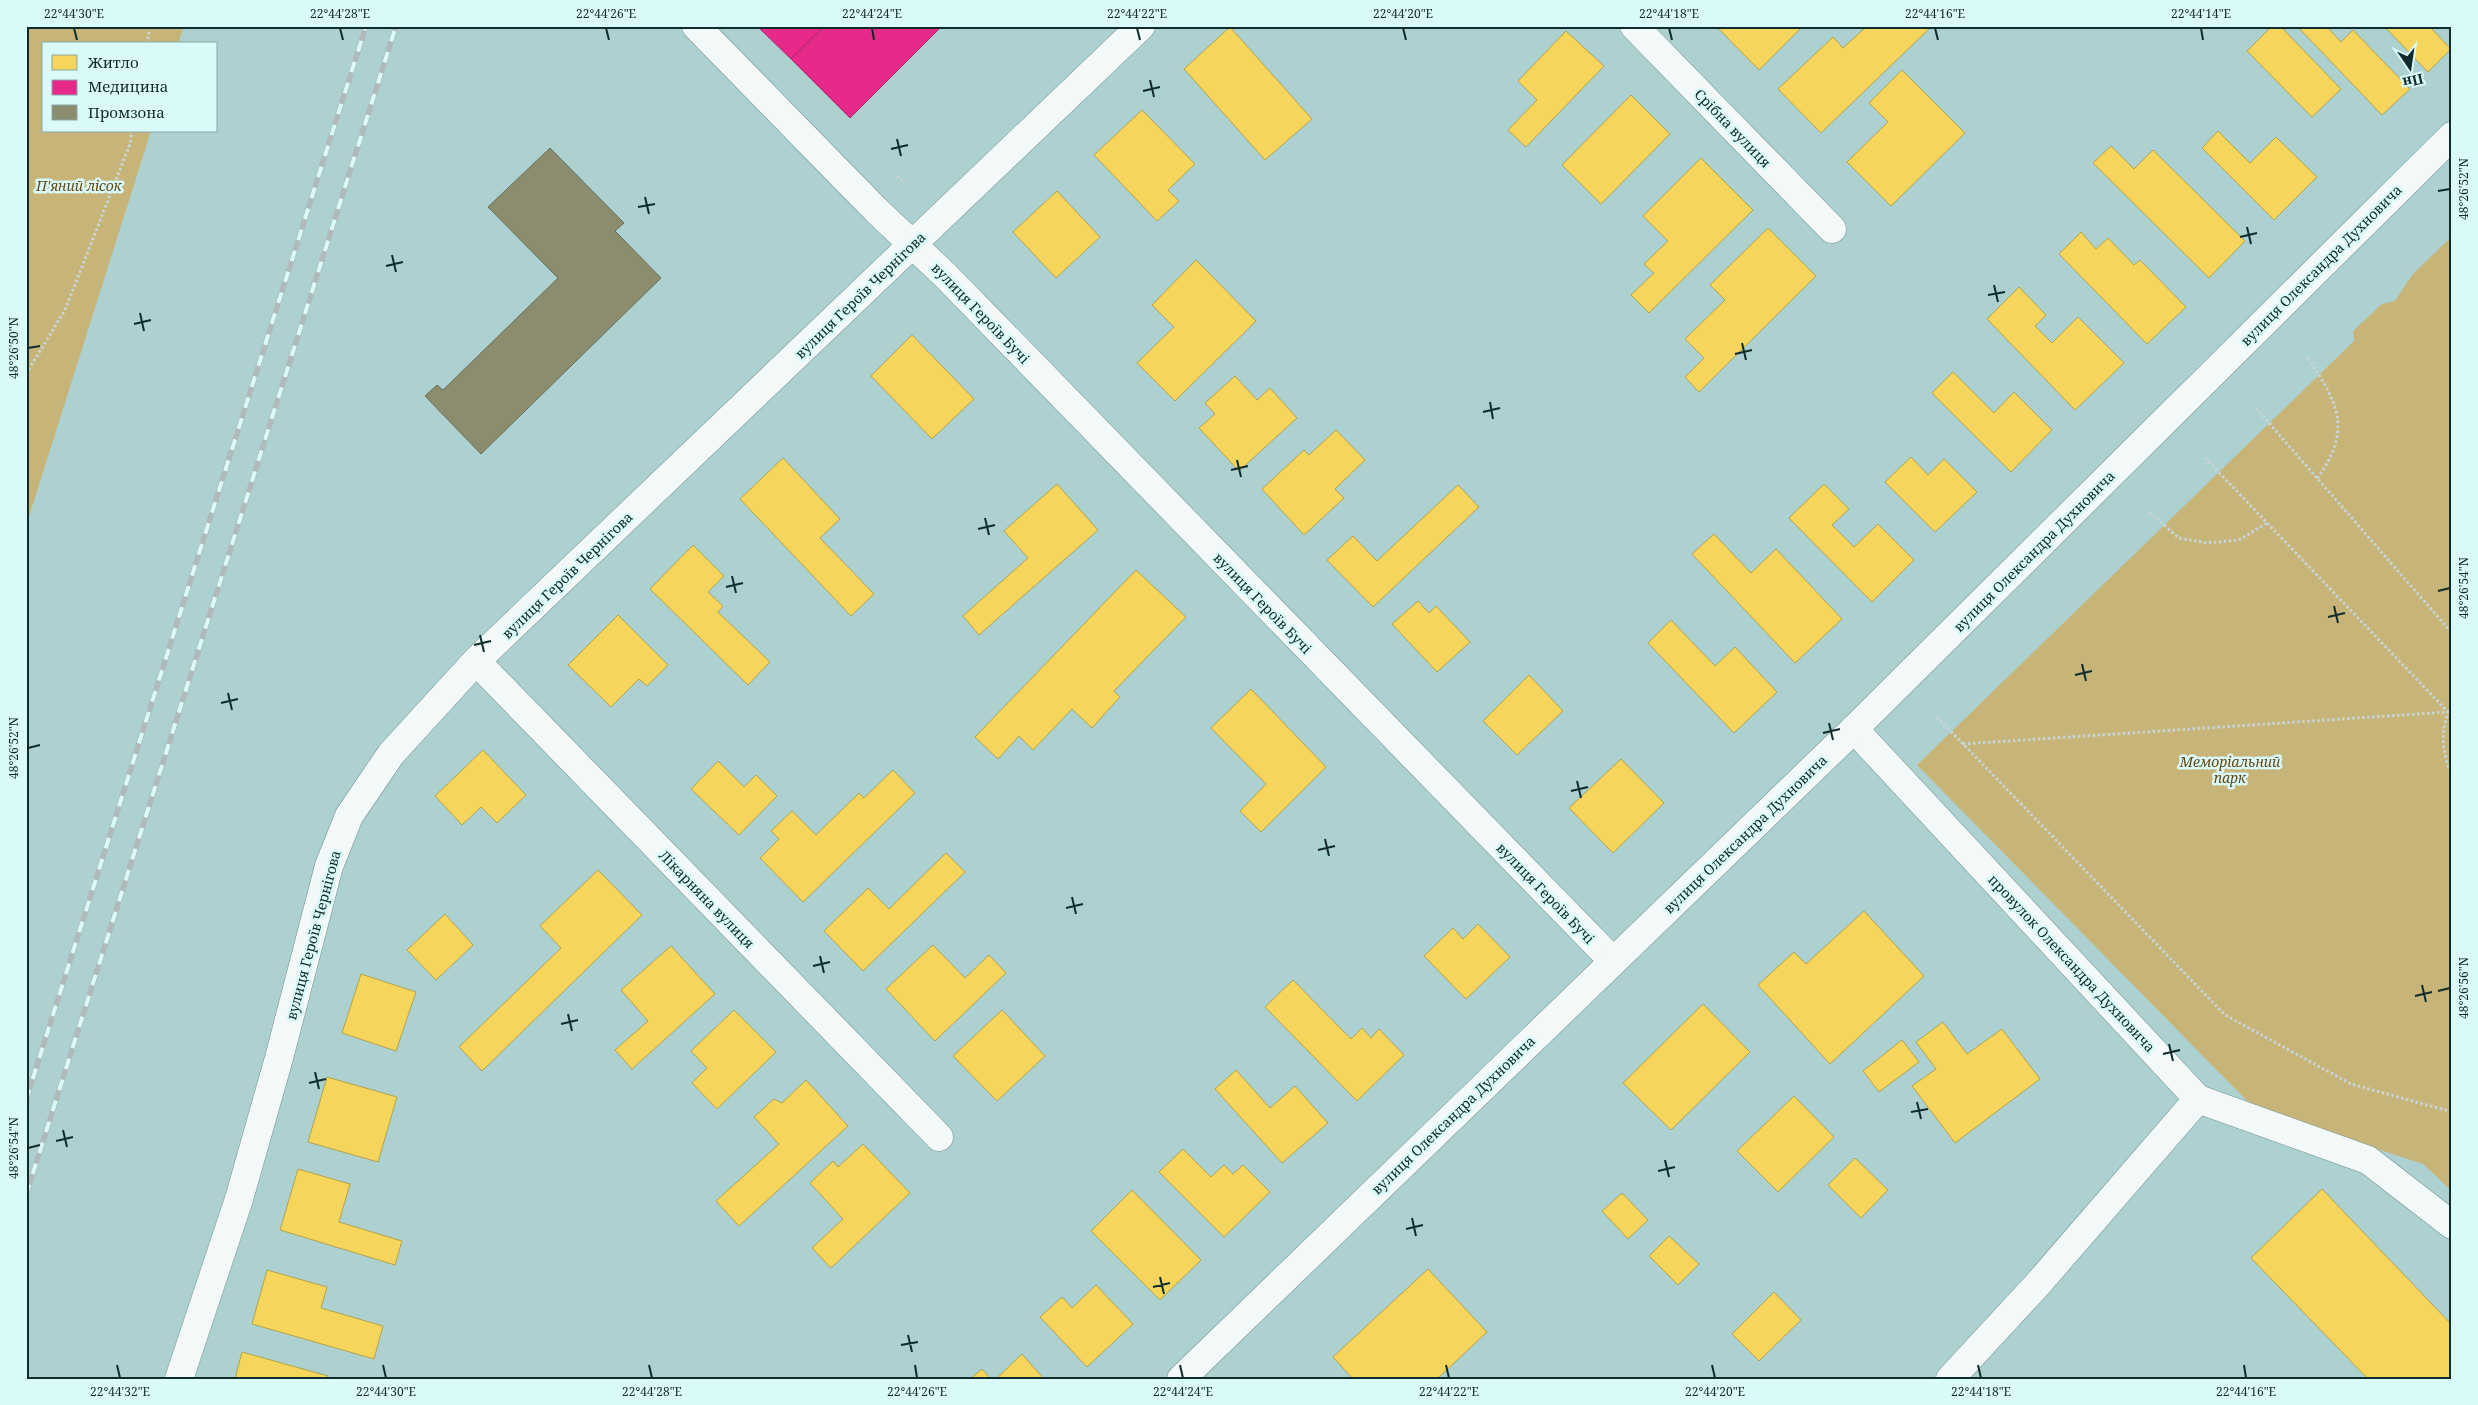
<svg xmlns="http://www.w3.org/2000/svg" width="2478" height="1405" font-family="'Noto Serif',serif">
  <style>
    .green { fill: #c7b479 }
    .homes { fill: #f6d55c; stroke: #b1a24d }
    .health { fill: #e7298a; stroke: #a62a6e }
    .industry { fill: #8c8c6e; stroke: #676f5a }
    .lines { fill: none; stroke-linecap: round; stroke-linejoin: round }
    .minor-casing { stroke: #73908f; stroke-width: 29 }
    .major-casing { stroke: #73908f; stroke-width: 29 }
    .path { stroke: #c9d4d4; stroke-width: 3; stroke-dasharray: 2.5 2.5; stroke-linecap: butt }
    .minor { stroke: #f3f8f8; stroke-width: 28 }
    .major { stroke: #f3f8f8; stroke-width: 28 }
    .rail-casing { stroke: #b1baba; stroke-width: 5.5 }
    .rail { stroke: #dafaf9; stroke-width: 4; stroke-dasharray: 11; stroke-linecap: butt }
    .ticks { fill: none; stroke: #102b2b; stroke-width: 2 }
    .labels { text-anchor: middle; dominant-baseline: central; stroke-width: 5; stroke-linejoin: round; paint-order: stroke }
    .street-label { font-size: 14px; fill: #102b2b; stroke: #dafaf9 }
    .park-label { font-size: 14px; font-style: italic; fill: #664713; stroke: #dafaf9 }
    .neatline { fill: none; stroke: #102b2b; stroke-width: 2 }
    .ticks-label { font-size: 12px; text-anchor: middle; fill: #102b2b }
  </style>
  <rect width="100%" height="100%" fill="#add1d0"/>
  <path class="green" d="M26,26H184L178,44H44V131H151L26,526Z
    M2452,236V1191L2423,1164L2255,1109L1917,765L2354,341L2353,331L2382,304L2395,301L2412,275Z"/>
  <path class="homes" d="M1716,26H1803L1759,70Z
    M1867,26H1932L1821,133L1778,89L1833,37L1843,48Z
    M2272,26H2280L2341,89L2312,117L2247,51Z
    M2297,26H2326L2341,42L2353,30L2410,89L2382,115Z
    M2384,26H2429L2451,49L2428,72Z
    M1230,27L1312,119L1265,160L1184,69Z
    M1566,31L1604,66L1526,147L1508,130L1537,100L1518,81Z
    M1902,70L1965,133L1891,206L1847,162L1888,122L1869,103Z
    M1631,95L1670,134L1601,204L1562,165Z
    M1142,110L1195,164L1168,190L1179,201L1157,221L1094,155Z
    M2218,131L2250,163L2276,137L2317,177L2274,220L2202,148Z
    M2111,146L2134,169L2153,150L2245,241L2209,278L2093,163Z
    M1701,158L1753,210L1649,313L1631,295L1654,273L1644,264L1668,241L1643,216Z
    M1057,191L1100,237L1056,278L1013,232Z
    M1768,228L1816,276L1699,392L1685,377L1704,358L1685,339L1725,300L1710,285Z
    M2081,232L2096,249L2108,238L2134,265L2140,260L2186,307L2147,344L2059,254Z
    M1196,260L1256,321L1175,401L1137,363L1174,327L1152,305Z
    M2019,287L2046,315L2035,326L2052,343L2078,317L2124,363L2075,410L1987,319Z
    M912,335L974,399L932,439L871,376Z
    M1953,372L1994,413L2014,392L2052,430L2011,472L1932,393Z
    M1235,376L1257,400L1270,388L1297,418L1239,471L1199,428L1215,414L1205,403Z
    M1336,430L1365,460L1335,489L1344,498L1304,535L1262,489L1304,450L1309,455Z
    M1911,457L1928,475L1944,459L1977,492L1935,532L1885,482Z
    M783,458L840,519L820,538L874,594L851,616L740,499Z
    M1057,484L1098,530L979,635L963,616L1028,558L1004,531Z
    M1824,484L1849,509L1832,525L1854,547L1878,524L1914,560L1872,602L1789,518Z
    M1458,485L1479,507L1373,607L1327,560L1353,536L1377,561Z
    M1714,534L1751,573L1776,549L1842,619L1795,663L1692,554Z
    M693,545L724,576L708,592L723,606L718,612L770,662L748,685L650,589Z
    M1136,570L1186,617L1114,691L1120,697L1092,728L1072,709L1033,750L1019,736L998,759L975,737Z
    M1418,601L1429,613L1436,606L1470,642L1437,672L1392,624Z
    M618,615L668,665L647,686L639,679L611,707L568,665Z
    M1671,620L1715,666L1735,647L1777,692L1734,733L1648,643Z
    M1529,675L1563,711L1517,755L1483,721Z
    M1251,689L1326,767L1261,832L1240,811L1266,784L1211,728Z
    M483,750L526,795L497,823L481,807L462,825L435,796Z
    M1621,759L1664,803L1613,853L1569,808Z
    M718,761L744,787L756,775L777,796L739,835L691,789Z
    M893,770L915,793L803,902L760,858L779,839L771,831L792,811L816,835L859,793L864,798Z
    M946,853L965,872L863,971L824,931L868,888L889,909Z
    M598,870L642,915L482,1071L459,1047L561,948L540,926Z
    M1864,911L1924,976L1830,1064L1758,985L1794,952L1806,964Z
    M445,914L473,945L436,980L407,950Z
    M1478,924L1510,957L1466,999L1424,956L1453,928L1463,939Z
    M933,945L965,978L989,955L1006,973L935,1041L886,989Z
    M671,946L715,994L632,1069L615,1050L648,1021L621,990Z
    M361,974L416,992L396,1051L342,1033Z
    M1293,980L1351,1039L1362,1028L1371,1038L1379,1029L1404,1055L1357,1101L1265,1007Z
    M1703,1004L1750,1052L1671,1130L1623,1083Z
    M734,1010L776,1052L717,1109L692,1083L707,1068L691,1051Z
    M1002,1010L1045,1056L997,1101L953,1056Z
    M1943,1022L1967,1054L2002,1029L2040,1079L1955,1143L1912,1086L1936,1069L1916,1042Z
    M1902,1040L1919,1062L1879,1092L1863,1071Z
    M1236,1070L1270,1108L1295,1086L1328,1123L1282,1163L1215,1089Z
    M327,1077L397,1097L378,1162L308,1142Z
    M806,1080L848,1126L739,1226L716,1201L779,1144L754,1117L774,1099L782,1103Z
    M1794,1096L1834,1137L1778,1192L1737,1151Z
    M863,1144L910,1193L831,1268L812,1248L843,1219L810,1183L833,1161L838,1167Z
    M1183,1149L1211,1177L1224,1165L1233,1174L1243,1165L1270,1192L1224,1237L1159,1172Z
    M1855,1158L1888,1190L1861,1218L1828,1185Z
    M298,1169L350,1184L339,1222L402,1241L395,1265L280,1230Z
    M2322,1189L2452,1325V1379H2368L2251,1258Z
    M1132,1190L1201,1260L1160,1300L1091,1231Z
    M1622,1193L1648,1220L1628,1239L1602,1211Z
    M1669,1236L1699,1264L1678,1285L1649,1256Z
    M1428,1269L1487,1332L1437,1379H1353L1333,1357Z
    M267,1270L327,1287L321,1308L383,1326L374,1359L252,1324Z
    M1096,1285L1133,1324L1087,1367L1040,1317L1062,1297L1072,1308Z
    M1774,1292L1801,1320L1759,1361L1732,1334Z
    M242,1352L328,1376L327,1379H235Z
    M1022,1354L1044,1379H996Z
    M982,1369L991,1379H970Z"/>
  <path class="health" d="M757,26H824L791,59Z
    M824,26H942L850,118L791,59Z"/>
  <path class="industry" d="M550,148L624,223L615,231L661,278L481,454L425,396L437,385L443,390L558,278L488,207Z"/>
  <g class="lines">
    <defs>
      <path id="minor" d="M696,26L877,211L945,275L1613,961
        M1634,26L1832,229
        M476,661L939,1137
        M1854,729L2198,1099L2037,1285L1950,1379
        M2198,1099L2368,1160L2452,1225
        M179,1379L239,1199L279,1058L329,866L349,816L391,754L476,661L1141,26"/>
      <path id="major" d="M1181,1379L1854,729L2452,136"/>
    </defs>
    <use href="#minor" class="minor-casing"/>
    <use href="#major" class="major-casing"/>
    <path class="path" d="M147,44L150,26
      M897,176L905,184
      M2308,358C2339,404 2352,430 2317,479
      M26,374L65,310L130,144L132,131
      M2256,408L2452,633
      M2205,458L2448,712
      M2149,512L2179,538L2207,543L2239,540L2267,523
      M2452,707C2438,728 2443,754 2452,776
      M1937,717L2225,1015L2351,1084L2452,1112
      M1963,744L2448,712"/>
    <use href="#minor" class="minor"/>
    <use href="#major" class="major"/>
    <defs>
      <path id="rail" d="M26,1100L366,26
        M26,1195L396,26"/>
    </defs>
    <use href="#rail" class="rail-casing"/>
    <use href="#rail" class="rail"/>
  </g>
  <path class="ticks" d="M74,28L77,40M340,28L343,40M606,28L609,40M872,28L874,40M1137,28L1140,40M1403,28L1406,40M1669,28L1672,40M1935,28L1938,40M2201,28L2203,40M1150,80L1154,97M1143,91L1160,87M897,139L901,156M891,149L908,145M2438,191L2450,189M645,197L649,214M638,207L655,204M2247,227L2251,244M2240,237L2257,233M392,255L396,272M386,266L403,262M1994,285L1998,302M1988,295L2005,292M140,313L144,331M134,324L151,320M1742,343L1746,360M28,348L40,346M1735,354L1752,350M1490,402L1493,419M1483,412L1500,408M1237,460L1241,477M1231,470L1248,466M985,518L989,535M978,529L995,525M732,576L736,593M726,587L743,583M2438,591L2450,588M2334,606L2338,623M2328,617L2345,613M480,635L484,652M474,645L491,641M2082,664L2086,681M2075,675L2092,671M228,693L232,710M221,703L238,699M1829,723L1833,740M1823,733L1840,729M28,748L40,745M1577,781L1581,798M1571,791L1588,787M1325,839L1329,856M1318,850L1335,846M1072,897L1076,914M1066,908L1083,904M820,956L824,973M813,966L830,962M2422,985L2426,1002M2438,991L2450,988M2415,996L2432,992M568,1014L572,1031M561,1024L578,1020M2169,1044L2173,1061M2163,1054L2180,1050M315,1072L319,1089M309,1083L326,1079M1917,1102L1921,1119M1911,1112L1928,1109M63,1130L67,1147M56,1141L73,1137M28,1148L40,1145M1665,1160L1669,1177M1658,1171L1675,1167M1412,1218L1416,1236M1406,1229L1423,1225M1160,1277L1164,1294M1153,1287L1170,1283M908,1335L912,1352M901,1345L918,1342M117,1365L120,1378M383,1365L386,1378M649,1365L652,1378M915,1365L917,1378M1180,1365L1183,1378M1446,1365L1449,1378M1712,1365L1715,1378M1978,1365L1981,1378M2244,1365L2246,1378"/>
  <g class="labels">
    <g class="street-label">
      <text transform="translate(1733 128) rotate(46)">Срібна вулиця</text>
      <text transform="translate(2321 265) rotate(-45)">вулиця Олександра Духновича</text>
      <text transform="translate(860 295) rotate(-44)">вулиця Героїв Чернігова</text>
      <text transform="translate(981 313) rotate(46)">вулиця Героїв Бучі</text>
      <text transform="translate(2034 551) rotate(-45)">вулиця Олександра Духновича</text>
      <text transform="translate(567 575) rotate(-44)">вулиця Героїв Чернігова</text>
      <text transform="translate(1263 603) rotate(46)">вулиця Героїв Бучі</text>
      <text transform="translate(1745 834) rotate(-44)">вулиця Олександра Духновича</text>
      <text transform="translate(1546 893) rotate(46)">вулиця Героїв Бучі</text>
      <text transform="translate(707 899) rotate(46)">Лікарняна вулиця</text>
      <text transform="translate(313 935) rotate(-75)">вулиця Героїв Чернігова</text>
      <text transform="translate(2072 963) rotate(47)">провулок Олександра Духновича</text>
      <text transform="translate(1453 1115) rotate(-44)">вулиця Олександра Духновича</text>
    </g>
    <g class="park-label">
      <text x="79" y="185">П'яний лісок</text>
      <text x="2230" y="761">Меморіальний<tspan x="2230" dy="16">парк</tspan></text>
    </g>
  </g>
  <rect width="2478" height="1405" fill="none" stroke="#dafaf9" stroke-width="55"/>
  <rect x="42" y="42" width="175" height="90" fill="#dafaf9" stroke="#89a7a7"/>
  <rect x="52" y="55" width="25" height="15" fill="#f6d55c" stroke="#89a7a7"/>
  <text x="88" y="68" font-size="15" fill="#102b2b">Житло</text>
  <rect x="52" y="80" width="25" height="15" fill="#e7298a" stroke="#89a7a7"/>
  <text x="88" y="92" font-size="15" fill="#102b2b">Медицина</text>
  <rect x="52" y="105" width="25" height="15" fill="#8c8c6e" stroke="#89a7a7"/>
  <text x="88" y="118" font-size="15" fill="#102b2b">Промзона</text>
  <g transform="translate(2410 68) rotate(167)" stroke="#dafaf9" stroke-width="4" paint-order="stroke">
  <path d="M0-4L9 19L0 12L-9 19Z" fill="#102b2b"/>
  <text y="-8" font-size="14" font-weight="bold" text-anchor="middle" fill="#102b2b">Пн</text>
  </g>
  <rect x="28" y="28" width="2422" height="1350" class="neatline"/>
  <g class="ticks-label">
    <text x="74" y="18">22°44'30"E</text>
    <text x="340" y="18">22°44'28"E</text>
    <text x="606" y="18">22°44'26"E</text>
    <text x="872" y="18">22°44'24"E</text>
    <text x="1137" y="18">22°44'22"E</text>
    <text x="1403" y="18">22°44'20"E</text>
    <text x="1669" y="18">22°44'18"E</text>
    <text x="1935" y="18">22°44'16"E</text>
    <text x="2201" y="18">22°44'14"E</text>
    <text transform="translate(2464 189) rotate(-90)" y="4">48°26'52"N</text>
    <text transform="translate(14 348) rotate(-90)" y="4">48°26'50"N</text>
    <text transform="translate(2464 588) rotate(-90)" y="4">48°26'54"N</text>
    <text transform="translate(14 748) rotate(-90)" y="4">48°26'52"N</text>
    <text transform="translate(2464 988) rotate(-90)" y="4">48°26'56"N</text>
    <text transform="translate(14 1148) rotate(-90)" y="4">48°26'54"N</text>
    <text x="120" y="1396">22°44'32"E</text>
    <text x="386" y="1396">22°44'30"E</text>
    <text x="652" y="1396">22°44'28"E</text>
    <text x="917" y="1396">22°44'26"E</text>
    <text x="1183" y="1396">22°44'24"E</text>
    <text x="1449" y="1396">22°44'22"E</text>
    <text x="1715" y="1396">22°44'20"E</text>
    <text x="1981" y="1396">22°44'18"E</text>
    <text x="2246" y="1396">22°44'16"E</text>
  </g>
</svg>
